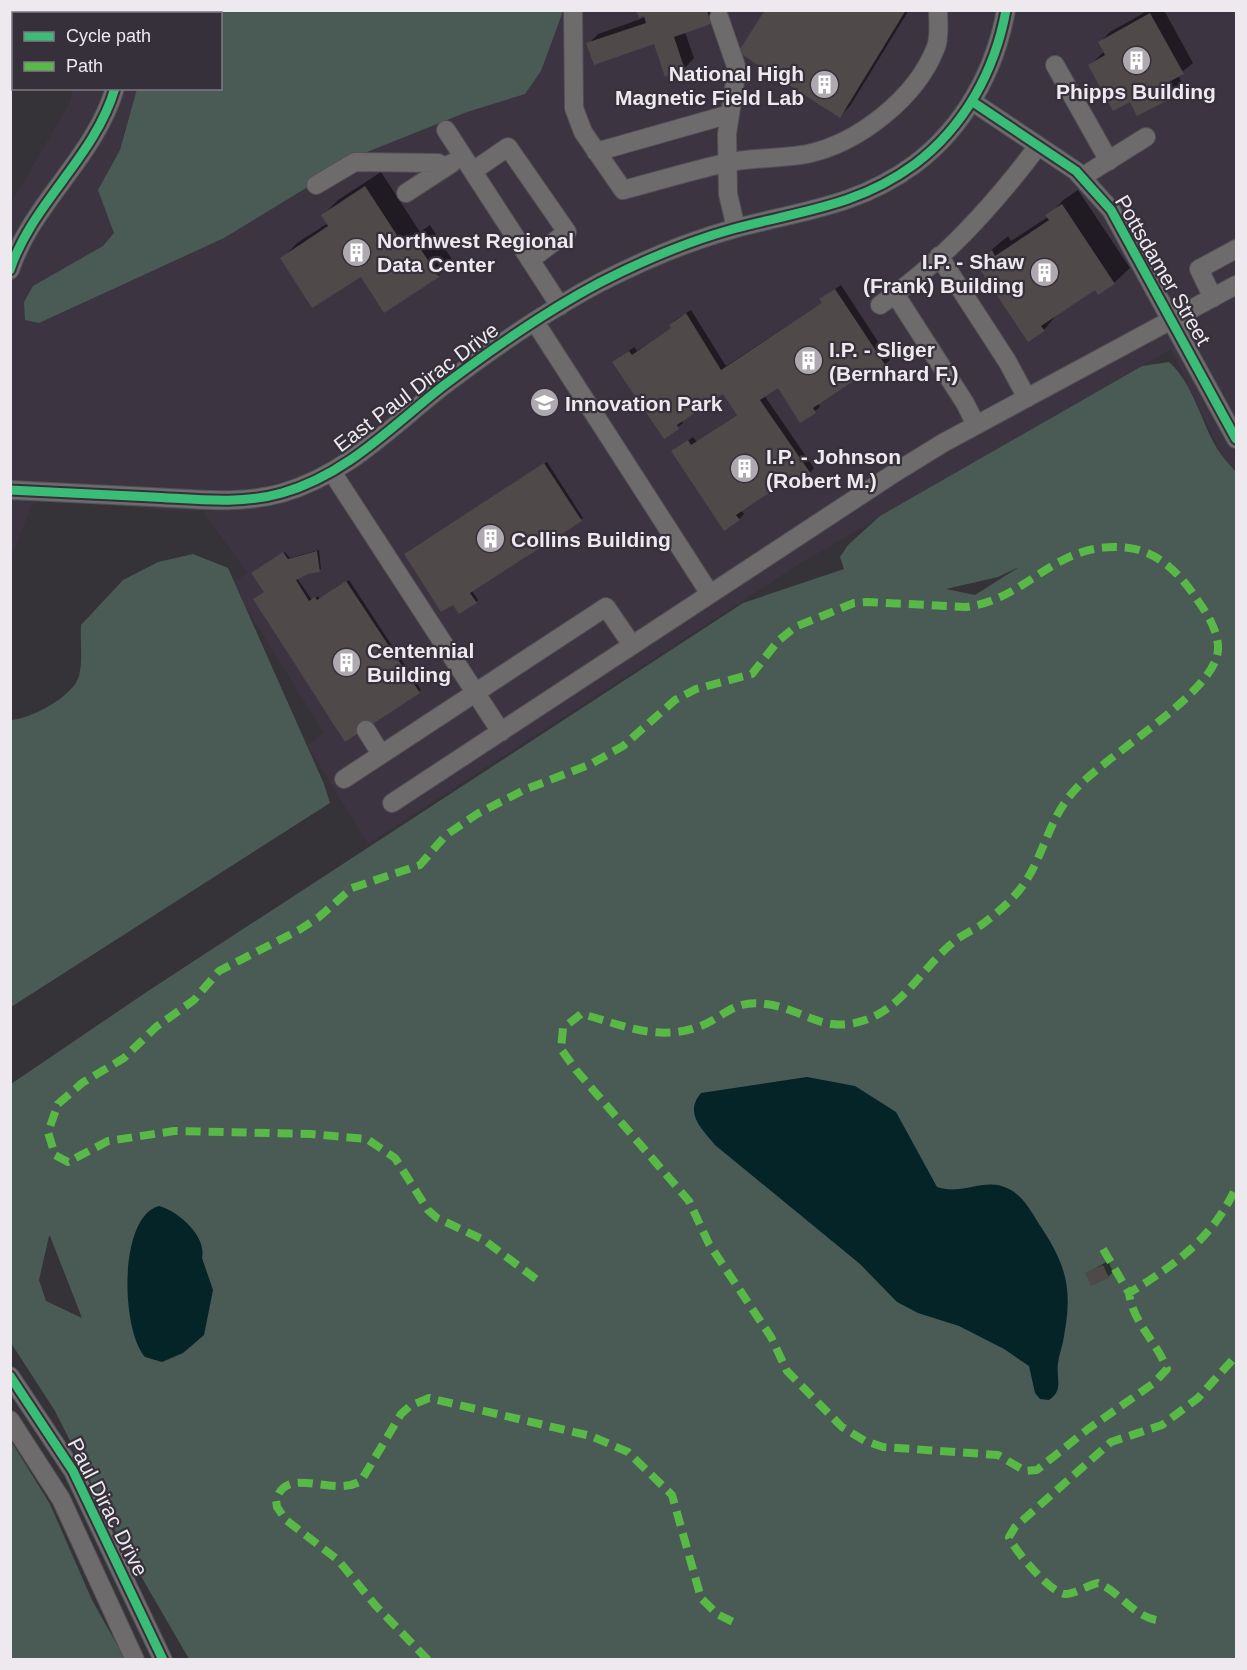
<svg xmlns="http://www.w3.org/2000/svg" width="1247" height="1670" font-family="Arial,sans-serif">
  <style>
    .built { fill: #3d3442 }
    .green { fill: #495b54; fill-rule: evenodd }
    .water { fill: #052428 }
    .shadow { fill: #0007 }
    .building { fill: #4f494a }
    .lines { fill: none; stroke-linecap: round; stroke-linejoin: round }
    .minor-casing { stroke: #525054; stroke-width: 20 }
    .minor { stroke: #6e6b6c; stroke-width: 18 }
    .quiet { stroke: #58b947; stroke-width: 8; stroke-dasharray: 15 8; stroke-linecap: butt }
    .cycleway-casing { stroke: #36303a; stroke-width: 13 }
    .cycleway { stroke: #3abd76; stroke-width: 9 }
    .labels { text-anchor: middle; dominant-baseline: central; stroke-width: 4.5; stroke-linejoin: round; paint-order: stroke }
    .poi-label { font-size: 21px; font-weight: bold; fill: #ede9ef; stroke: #36303a; text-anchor: start }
    .street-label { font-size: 21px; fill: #ede9ef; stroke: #36303a }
  </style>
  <rect width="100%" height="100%" fill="#353238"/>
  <path class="built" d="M83,11H1236V471L1223,457L1171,349L801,563L368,844L307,745L324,733L231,584L247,573L203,511L185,512L47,500L32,504L11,559V203L69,104L73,89L220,88V14H85Z"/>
  <path class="green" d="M133,11H563L541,71L525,94L467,112L362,154L224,238L39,323L25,320L24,302L33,286L103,246L114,233L98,190L120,150L137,89L220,88V14H134Z
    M1169,362C1194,384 1201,423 1218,450C1223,458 1230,465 1236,472V1659H189L120,1540L55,1411L11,1343V1084L148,991L743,603L844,569L840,557L848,545L880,516L1142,366ZM1019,567L975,595L946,589L998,577ZM49,1236H50L82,1318L46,1301L39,1280Z
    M193,554L228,568L324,784L330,803L11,1007V720C30,719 73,697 79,676C83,661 80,640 81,625L123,580L158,562Z
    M11,1441L50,1504L92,1600L125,1659H11Z"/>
  <path class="water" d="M807,1077L855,1086L896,1112L937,1187C962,1196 986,1176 1009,1189C1023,1196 1031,1211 1039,1224C1066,1264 1073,1288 1064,1336C1063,1345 1059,1354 1058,1363C1056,1379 1064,1390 1049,1400L1040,1399L1035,1393L1029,1366L1004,1349L959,1326L918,1313L897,1302L860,1264L715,1145C701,1128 684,1113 701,1093Z
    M159,1206C178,1211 207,1236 202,1258L213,1290L204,1335L183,1353L162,1362L145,1357C121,1330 118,1217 159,1206Z"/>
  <path class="shadow" d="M638,10H720L721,13L711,23L685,32L694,58L684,69L655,42L588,44L598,34L646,17Z
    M766,10H909L850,106L840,116Z
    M1149,10H1164L1193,63L1178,75L1183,85L1173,95L1138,113L1131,100L1090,65L1105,51L1100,42L1110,32Z
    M381,172L420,232L430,225L453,261L438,276L361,275L282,259L297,243L328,223L323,215L338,200Z
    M1078,190L1130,268L1114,283L1095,288L1058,313L1044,330L977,262L1008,236L1011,241L1048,217L1063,200Z
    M841,285L890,360L871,374L868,370L818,403L820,407L800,421L778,385L764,395L814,468L810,473L791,477L741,510L744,514L739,519L673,451L693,437L697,442L738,414L723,392L681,420L683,423L664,437L614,362L634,347L637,351L673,328L671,325L675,320L691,310L726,366L823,303L826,295Z
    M547,462L583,518L472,591L478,600L476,602L407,552Z
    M319,550L321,569L297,578L312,600L318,596L320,599L349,580L421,690L345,740L255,571L285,552L290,558Z
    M1108,1261L1113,1272L1108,1277L1087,1273Z"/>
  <path class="building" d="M636,10H707L711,24L674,37L685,70L665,77L654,44L594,65L586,43L646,23L644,16L639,18Z
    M765,10H906L840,118L738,52Z
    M1150,13L1184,74L1167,83L1174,97L1137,116L1130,102L1113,111L1088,65L1105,55L1098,42Z
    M365,186L404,246L414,239L439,277L384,313L361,277L312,308L280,258L328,226L321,215Z
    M1062,204L1115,284L1098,295L1095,290L1041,326L1045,331L1028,342L975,262L992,250L995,256L1049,220L1045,215Z
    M835,289L886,366L870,376L867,372L813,408L816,413L800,423L778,388L760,400L811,474L794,485L790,479L736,515L740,520L724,531L671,451L688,440L691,445L737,415L723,394L677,425L679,429L664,439L612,362L629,351L632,355L671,328L669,325L686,313L721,370L822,303L819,299Z
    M544,463L582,521L470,593L477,603L459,614L453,605L441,612L404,554Z
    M317,551L320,572L308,574L296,580L309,601L315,597L317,600L346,581L420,693L345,742L253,599L264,592L251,573L283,552L288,559Z
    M1103,1265L1109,1278L1091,1286L1085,1273Z"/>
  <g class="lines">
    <defs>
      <path id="minor" d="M29,10L30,14
        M115,10V14
        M573,10L574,108L583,132L623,190C657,181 691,171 725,163C752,157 780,159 807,154C859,143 917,97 936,47C940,37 938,21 938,10
        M719,17L737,69L727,134L728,194L736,228
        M1055,65L1109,161
        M10,74L14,68
        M973,102L1076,171L1111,210L1236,439
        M446,130L560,306
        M596,152L730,114
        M473,171L508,147L567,232L530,260
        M1082,177L1146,137
        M316,185L355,162L438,163L445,167
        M406,193L452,163
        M939,256L1007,361L1027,398
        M10,270C32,203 95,157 115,88
        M895,294L965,403L976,425
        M1213,298L1199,269L1236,249
        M880,305C941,263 994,205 1038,146
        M535,322L710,594
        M332,472L501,732
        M10,490C58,492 105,495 152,497C195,499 240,505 282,493C346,475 392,426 443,386C493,348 546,311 601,282C644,260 686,242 733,229C799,211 857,207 915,164C964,127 995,71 1006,10
        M366,730L381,754
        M344,779L606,607L632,645
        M392,803L896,472L943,443L1236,285
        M10,1376L73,1471L163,1660
        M10,1420L61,1499L135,1660"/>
    </defs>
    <use href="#minor" class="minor-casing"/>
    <use href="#minor" class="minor"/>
    <path class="quiet" d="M1103,1249L1129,1293C1175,1265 1214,1237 1236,1187
      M536,1279L484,1240L437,1218L428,1210L395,1158L367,1139L311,1134L174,1131L108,1141L68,1162L55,1155L48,1132L58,1104L82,1083L124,1058L156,1027L194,1000L219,971L299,930L319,917L352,888L420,865L446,835L477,814L524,790L591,764L623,746L675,700L696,689L752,674L778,641L795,627L854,603L867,602L966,607C1030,599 1055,539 1129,548C1159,552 1180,574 1196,598C1206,612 1219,631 1218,650C1215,694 1102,757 1073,792C1048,820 1043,859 1021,888C1012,900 996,914 984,923C973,931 960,935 950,945C922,969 902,1008 865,1020C824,1035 804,1009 766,1004C732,999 724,1018 698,1027C656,1042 621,1024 581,1014L563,1028L561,1049L576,1070L689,1201L709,1244L771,1337L787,1371L842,1427L865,1441L883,1447L998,1455L1025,1471L1037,1470L1088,1429L1154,1383L1167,1369C1157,1342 1133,1323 1129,1293
      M1156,1620C1132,1615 1120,1592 1098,1583C1088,1585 1075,1594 1066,1594C1052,1595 1014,1550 1009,1537L1015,1527L1111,1442L1162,1425L1198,1398L1236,1356
      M428,1660L376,1606L338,1560L286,1520L277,1507L276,1500C287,1464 332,1498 361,1481L401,1414L410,1406L429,1398L591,1436L628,1452L672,1495L701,1598L717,1614L737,1624"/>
    <defs>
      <path id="cycleway" d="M973,102L1076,171L1111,210L1236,439
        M10,270C32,203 95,157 115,88
        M10,490C58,492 105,495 152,497C195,499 240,505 282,493C346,475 392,426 443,386C493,348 546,311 601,282C644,260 686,242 733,229C799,211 857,207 915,164C964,127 995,71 1006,10
        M10,1376L73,1471L163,1660"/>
    </defs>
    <use href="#cycleway" class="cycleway-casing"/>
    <use href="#cycleway" class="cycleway"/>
  </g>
  <defs>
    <symbol id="building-disc" viewBox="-11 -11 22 22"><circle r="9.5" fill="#ada9af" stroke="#36303a"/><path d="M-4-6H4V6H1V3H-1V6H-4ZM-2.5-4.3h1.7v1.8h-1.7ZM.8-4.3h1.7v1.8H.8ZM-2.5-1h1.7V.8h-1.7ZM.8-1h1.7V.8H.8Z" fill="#fff"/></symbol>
    <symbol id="university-disc" viewBox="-11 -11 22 22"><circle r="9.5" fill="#ada9af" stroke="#36303a"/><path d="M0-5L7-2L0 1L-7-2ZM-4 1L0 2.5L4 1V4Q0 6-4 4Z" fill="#fff"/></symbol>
  </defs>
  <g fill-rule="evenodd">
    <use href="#building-disc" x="1120" y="44" width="33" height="33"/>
    <use href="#building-disc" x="808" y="68" width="33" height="33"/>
    <use href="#building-disc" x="340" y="236" width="33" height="33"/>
    <use href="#building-disc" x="1028" y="256" width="33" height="33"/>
    <use href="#building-disc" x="792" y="344" width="33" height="33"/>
    <use href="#university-disc" x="528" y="386" width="33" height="33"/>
    <use href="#building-disc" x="728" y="452" width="33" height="33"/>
    <use href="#building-disc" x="474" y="522" width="33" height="33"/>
    <use href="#building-disc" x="330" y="646" width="33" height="33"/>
  </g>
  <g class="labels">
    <g class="poi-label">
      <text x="804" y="73" text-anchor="end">National High<tspan x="804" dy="24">Magnetic Field Lab</tspan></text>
      <text x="1136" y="91" text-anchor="middle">Phipps Building</text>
      <text x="377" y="240">Northwest Regional<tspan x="377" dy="24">Data Center</tspan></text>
      <text x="1024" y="261" text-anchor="end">I.P. - Shaw<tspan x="1024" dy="24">(Frank) Building</tspan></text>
      <text x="829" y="349">I.P. - Sliger<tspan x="829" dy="24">(Bernhard F.)</tspan></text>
      <text x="565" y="403">Innovation Park</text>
      <text x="766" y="456">I.P. - Johnson<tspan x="766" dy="24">(Robert M.)</tspan></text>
      <text x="511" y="539">Collins Building</text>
      <text x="367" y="650">Centennial<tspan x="367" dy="24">Building</tspan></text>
    </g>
    <g class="street-label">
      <text transform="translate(1163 270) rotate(60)">Pottsdamer Street</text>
      <text transform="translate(416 387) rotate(-37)">East Paul Dirac Drive</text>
      <text transform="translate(108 1507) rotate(63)">Paul Dirac Drive</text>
    </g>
  </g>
  <rect width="1247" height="1670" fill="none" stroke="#ede9ef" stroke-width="24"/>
  <rect x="12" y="12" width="210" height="78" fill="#36303a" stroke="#7f7a82" stroke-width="1.5"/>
  <rect x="24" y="32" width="30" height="9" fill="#3abd76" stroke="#7f7a82" stroke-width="1.5"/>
  <text x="66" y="42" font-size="18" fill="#ede9ef">Cycle path</text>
  <rect x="24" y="62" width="30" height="9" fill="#58b947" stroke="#7f7a82" stroke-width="1.5"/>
  <text x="66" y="72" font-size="18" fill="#ede9ef">Path</text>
</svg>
